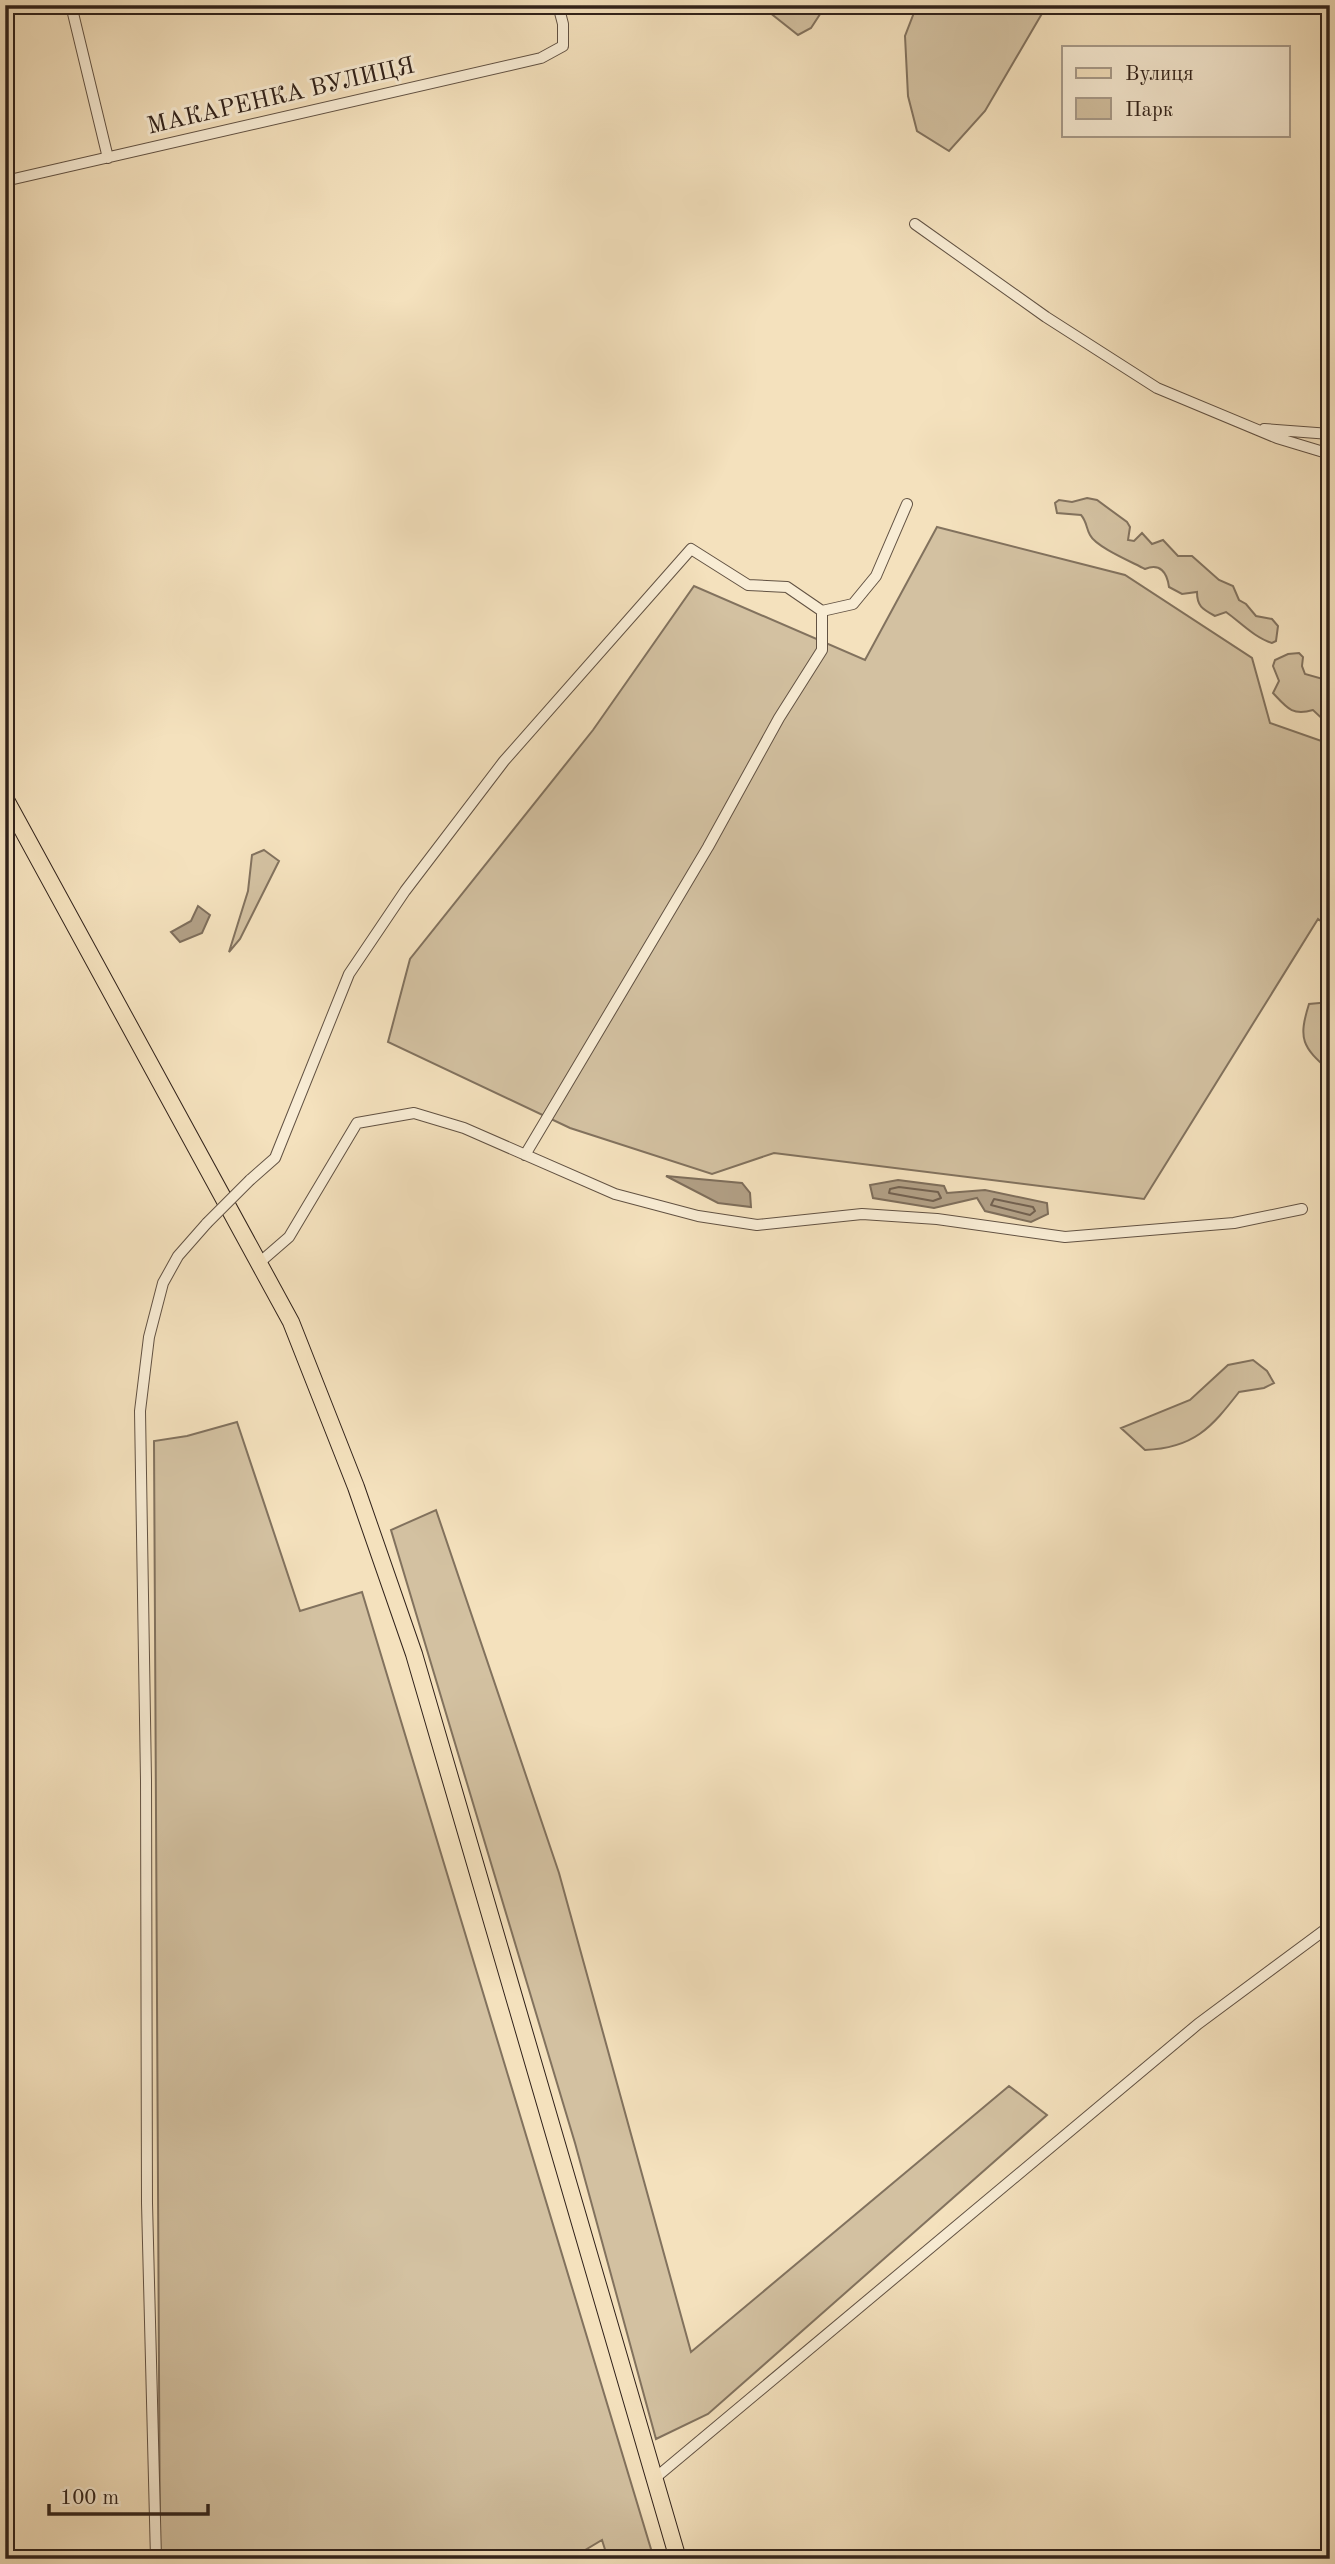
<svg xmlns="http://www.w3.org/2000/svg" width="1335" height="2564" font-family="'Old Standard TT',serif">
  <style>
    .green { fill: #d3c1a1; stroke: #82725e; stroke-width: 2 }
    .water { fill: #b2a086; stroke: #7e6e5b; stroke-width: 2 }
    .lines { fill: none; stroke-linecap: round; stroke-linejoin: round }
    .shore { stroke: #726150; stroke-width: 2 }
    .street-casing { stroke: #625243; stroke-width: 12 }
    .primary-casing { stroke: #31221a; stroke-width: 18 }
    .street { stroke: #f8ecd4; stroke-width: 10 }
    .primary { stroke: #f4e1bd; stroke-width: 16 }
    .street-bridge-casing { stroke: #625243; stroke-width: 12; stroke-linecap: butt }
    .street-bridge { stroke: #f8ecd4; stroke-width: 10 }
    .labels { text-anchor: middle; dominant-baseline: central; stroke-width: 6; stroke-linejoin: round; paint-order: stroke }
    .street-label { font-size: 24px; fill: #31221a; stroke: #f8ecd4 }
  </style>
  <rect width="100%" height="100%" fill="#f4e1bd"/>
  <filter id="stains"><feTurbulence type="fractalNoise" baseFrequency=".00286" numOctaves="4"/><feColorMatrix values="0 0 0 0 .2 0 0 0 0 .09 0 0 0 0 .02 0 0 0 .5 -.17"/></filter>
  <radialGradient id="worn" r=".72"><stop offset=".6" stop-color="#630" stop-opacity="0"/><stop offset="1" stop-color="#630" stop-opacity=".3"/></radialGradient>
  <path class="green" d="M760,5H826L811,28L798,35Z
    M917,5H1047L985,111L949,151L917,131L908,96L905,36Z
    M1087,498L1097,500L1127,522L1130,527L1128,540L1134,541L1142,533L1152,544L1163,540L1178,556H1192L1219,580L1233,586L1239,600L1246,604L1256,616L1272,619L1278,626L1276,641L1272,643C1255,638 1240,622 1226,612L1215,616C1202,609 1197,606 1197,592L1182,594L1169,587C1167,572 1160,563 1145,569C1132,562 1096,547 1090,535C1086,528 1087,522 1081,515L1057,513L1055,503L1059,500L1072,502Z
    M937,527L1125,575L1252,658L1270,723L1330,744V928L1318,919L1144,1199L774,1153L712,1174L570,1128L388,1042L410,959L593,730L694,586L865,660Z
    M1299,653L1303,657L1302,666L1305,674L1330,681V726L1313,710C1292,716 1287,708 1273,693L1279,681L1273,666L1275,660L1288,654Z
    M264,850L279,861L240,939L229,952L248,891L252,855Z
    M1330,1002V1071C1302,1047 1298,1039 1309,1004Z
    M1253,1360L1267,1371L1274,1383L1264,1388L1239,1392C1211,1428 1194,1448 1145,1450L1121,1428L1190,1400L1228,1365Z
    M237,1422L300,1611L362,1592L654,2559H608L602,2540L570,2559H160L154,1441L187,1436Z
    M436,1510L559,1873L691,2352L1009,2086L1047,2115L708,2414L656,2439L575,2143L391,1530Z"/>
  <path class="water" d="M198,906L210,915L202,933L180,942L171,932L191,921Z
    M666,1176L742,1183L750,1193L751,1207L718,1203Z
    M898,1180L944,1186L947,1193L985,1190L1047,1203L1048,1214L1031,1222L985,1211L977,1198L934,1208L873,1198L870,1185Z"/>
  <g class="lines">
    <path class="shore" d="M899,1187L938,1192L941,1198L933,1201L889,1193L890,1189Z
      M994,1199L1033,1207L1035,1211L1030,1215L991,1205Z"/>
    <defs>
      <path id="street" d="M71,5L108,158
        M5,181L541,58L563,46V24L558,5
        M915,224L1046,317L1157,388L1277,438L1330,454
        M1264,429L1330,434
        M525,1155L708,847L779,718L822,650V611
        M250,1180L275,1158L349,974L405,891L504,761L691,549L748,585L787,587L822,611L853,604L876,576L907,504
        M259,1263L289,1237L357,1123L414,1113L464,1128L615,1194L698,1216L757,1225L862,1214L937,1219L1065,1237L1234,1223L1302,1209
        M654,2479L1198,2024L1330,1926
        M156,2559L147,2203L146,1780L140,1411L149,1337L163,1283L178,1256L207,1223"/>
      <path id="primary" d="M5,798L291,1322L356,1487L414,1654L678,2559"/>
    </defs>
    <use href="#street" class="street-casing"/>
    <use href="#primary" class="primary-casing"/>
    <use href="#street" class="street"/>
    <use href="#primary" class="primary"/>
    <defs>
      <path id="street-bridge" d="M207,1223L250,1180"/>
    </defs>
    <use href="#street-bridge" class="street-bridge-casing"/>
    <use href="#street-bridge" class="street-bridge"/>
  </g>
  <g class="labels">
    <g class="street-label">
      <text transform="translate(281 97) rotate(-13)">МАКАРЕНКА ВУЛИЦЯ</text>
    </g>
  </g>
  <rect width="1335" height="2564" fill="none" stroke="#f4e1bd" stroke-width="28"/>
  <rect x="7" y="7" width="1321" height="2550" fill="none" stroke="#31221a" stroke-width="3.5"/>
  <rect x="14" y="14" width="1307" height="2536" fill="none" stroke="#31221a" stroke-width="2"/>
  <rect x="1062" y="46" width="228" height="91" fill="#f8ecd4" stroke="#a89b8a" stroke-width="2"/>
  <rect x="1076" y="68" width="35" height="10" fill="#f4e1bd" stroke="#a89b8a" stroke-width="2"/>
  <text x="1125" y="80" font-size="21" fill="#31221a">Вулиця</text>
  <rect x="1076" y="98" width="35" height="21" fill="#d3c1a1" stroke="#a89b8a" stroke-width="2"/>
  <text x="1125" y="116" font-size="21" fill="#31221a">Парк</text>
  <path d="M49 2504v10h159v-10" fill="none" stroke="#31221a" stroke-width="3.5"/>
  <text x="60" y="2504" font-size="21" fill="#31221a" stroke="#f8ecd4" stroke-width="5" paint-order="stroke">100 m</text>
  <rect width="100%" height="100%" filter="url(#stains)"/>
  <rect width="100%" height="100%" fill="url(#worn)"/>
</svg>
